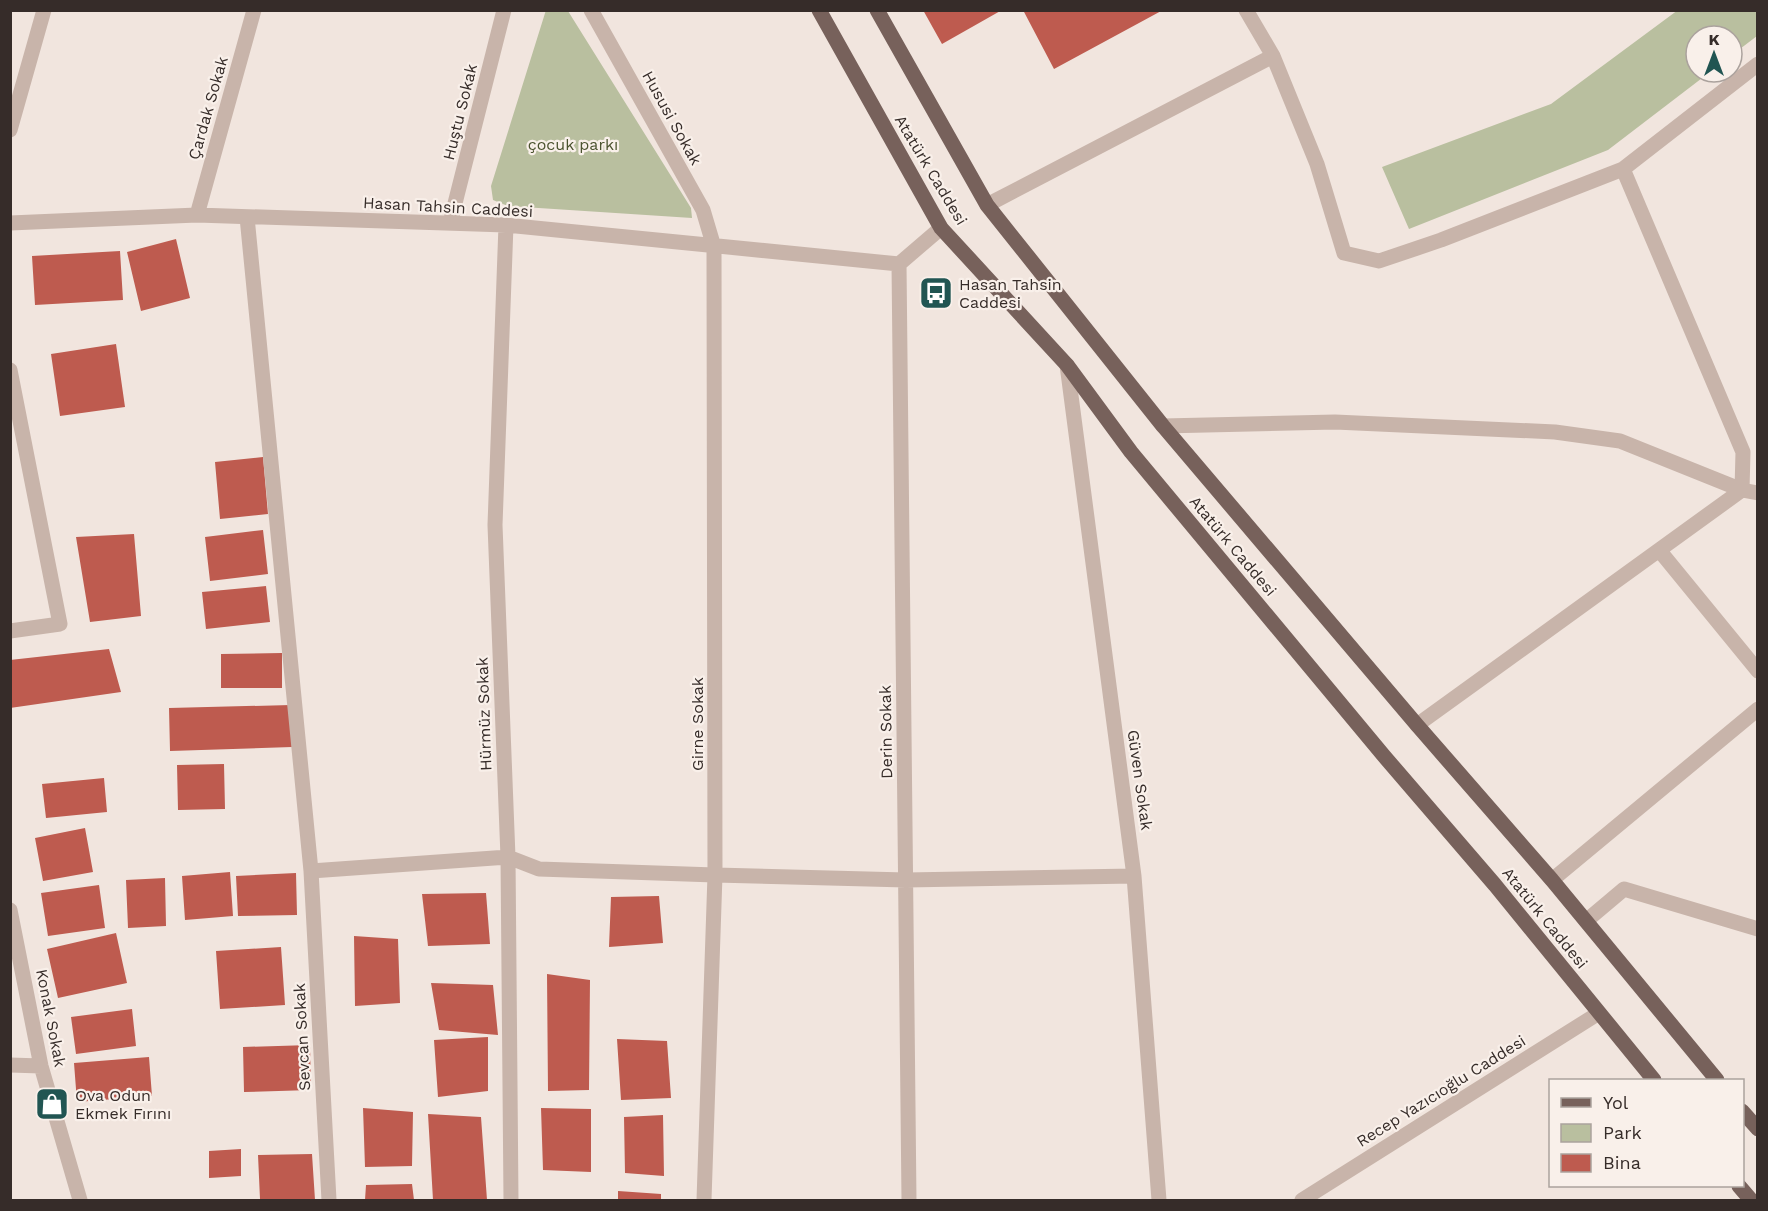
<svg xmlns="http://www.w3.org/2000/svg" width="1768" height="1211" font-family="'Work Sans',sans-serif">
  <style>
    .green { fill: #b9bf9f }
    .building { fill: #be5b4f }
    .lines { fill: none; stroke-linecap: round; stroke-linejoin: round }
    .minor { stroke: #c8b4aa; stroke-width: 15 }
    .major { stroke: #77615b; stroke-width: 15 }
    .labels { text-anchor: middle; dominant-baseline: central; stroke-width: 4.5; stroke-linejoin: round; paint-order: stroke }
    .street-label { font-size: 16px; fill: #362c29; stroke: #f9f0ea }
    .park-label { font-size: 16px; fill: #4b532f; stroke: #f9f0ea }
    .poi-label { font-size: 16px; fill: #362c29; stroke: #f9f0ea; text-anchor: start }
  </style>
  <rect width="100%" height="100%" fill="#f1e5de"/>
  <path class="green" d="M546,10L568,11L691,208L692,218L508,206L493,200L491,186Z
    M1678,10L1757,11V36L1732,55V36H1696V72H1710L1608,150L1409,229L1382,167L1551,104Z"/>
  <path class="building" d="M923,10H1002L942,44Z
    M1023,10H1163L1054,69Z
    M176,239L190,298L141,311L127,252Z
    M120,251L123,300L35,305L32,256Z
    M116,344L125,407L60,416L51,354Z
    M263,457L268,514L220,519L215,462Z
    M263,530L268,574L210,581L205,537Z
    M134,534L141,616L90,622L76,537Z
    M266,586L270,622L206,629L202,592Z
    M109,649L121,692L10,708V660Z
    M282,653V688H221V654Z
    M291,705L292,747L170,751L169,708Z
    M224,764L225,809L178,810L177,765Z
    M104,778L107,812L46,818L42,784Z
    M85,828L93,872L43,881L35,838Z
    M230,872L233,916L185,920L182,876Z
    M296,873L297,915L238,916L236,876Z
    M165,878L166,926L128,928L126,880Z
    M99,885L105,928L48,936L41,893Z
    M486,893L490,944L428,946L422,894Z
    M659,896L663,943L609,947L611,897Z
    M116,933L127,983L58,998L47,949Z
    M354,936L398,939L400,1003L355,1006Z
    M281,947L285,1005L220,1009L216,951Z
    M547,974L590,980L589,1090L548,1091Z
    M431,983L493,985L498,1035L439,1030Z
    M132,1009L136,1046L76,1054L71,1017Z
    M488,1037V1091L438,1097L434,1040Z
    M617,1039L667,1041L671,1098L621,1100Z
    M310,1045L311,1090L244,1092L243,1047Z
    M149,1057L152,1096L77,1102L74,1063Z
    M363,1108L413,1112L412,1166L365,1167Z
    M541,1108L591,1109V1172L543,1170Z
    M428,1114L481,1117L487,1200H433Z
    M663,1115L664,1176L625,1173L624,1117Z
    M241,1149V1176L209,1178V1151Z
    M312,1154L315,1200L260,1199L258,1155Z
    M412,1184L414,1200H365L366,1185Z
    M618,1191L661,1194V1200H618Z"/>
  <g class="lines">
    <path class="minor" d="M591,10L703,210L714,247L715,875L704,1200
      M1246,10L1273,56L1317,164L1344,253L1379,261L1441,240L1623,169L1758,64
      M10,130L44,10
      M1623,169L1743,452L1742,490
      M987,205L1273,56
      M197,215L254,10
      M247,217L311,871L508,857L539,869L715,875L906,880L1134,876
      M10,223L197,215L506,225L899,264L941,228
      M450,223L504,10
      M506,225L495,525L508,857L511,1200
      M899,264L909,1200
      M1067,365L1134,876L1159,1200
      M10,370L60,624L10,631
      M1163,426L1335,422L1555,432L1620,441L1742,490L1758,493
      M1659,550L1758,671
      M1417,725L1742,490
      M311,871L329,1200
      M1552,880L1758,709
      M10,910L41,1066L80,1200
      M1586,921L1624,889L1758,929
      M10,1065L41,1066
      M1302,1200L1599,1013"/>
    <path class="major" d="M819,10L941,228L1067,365L1131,452L1384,756L1495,885L1654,1080
      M877,10L987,205L1163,426L1417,725L1552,880L1717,1080
      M1742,1111L1758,1129
      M1739,1186L1751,1200"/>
  </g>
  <defs>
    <symbol id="bus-square" viewBox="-11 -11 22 22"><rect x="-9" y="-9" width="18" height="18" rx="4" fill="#215552" stroke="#f9f0ea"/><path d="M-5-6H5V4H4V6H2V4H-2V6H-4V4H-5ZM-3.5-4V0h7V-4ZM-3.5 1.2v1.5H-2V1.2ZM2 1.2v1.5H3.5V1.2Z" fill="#fff"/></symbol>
    <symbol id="shop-square" viewBox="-11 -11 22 22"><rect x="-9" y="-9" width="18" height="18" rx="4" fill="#215552" stroke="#f9f0ea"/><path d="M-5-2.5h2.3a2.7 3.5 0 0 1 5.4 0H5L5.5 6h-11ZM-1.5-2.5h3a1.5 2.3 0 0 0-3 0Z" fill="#fff"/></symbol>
  </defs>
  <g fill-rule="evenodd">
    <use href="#bus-square" x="917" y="274" width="38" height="38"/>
    <use href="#shop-square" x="33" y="1085" width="38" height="38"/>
  </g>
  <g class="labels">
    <g class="street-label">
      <text transform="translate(208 108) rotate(-74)">Çardak Sokak</text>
      <text transform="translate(460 112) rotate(-76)">Huştu Sokak</text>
      <text transform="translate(672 118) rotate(61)">Hususi Sokak</text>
      <text transform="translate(931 170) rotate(59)">Atatürk Caddesi</text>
      <text transform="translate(448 207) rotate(3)">Hasan Tahsin Caddesi</text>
      <text transform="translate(1233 546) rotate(50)">Atatürk Caddesi</text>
      <text transform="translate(484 714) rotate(-92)">Hürmüz Sokak</text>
      <text transform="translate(697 724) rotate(-90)">Girne Sokak</text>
      <text transform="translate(886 732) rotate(-91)">Derin Sokak</text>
      <text transform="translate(1140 780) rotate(82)">Güven Sokak</text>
      <text transform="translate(1545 918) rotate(51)">Atatürk Caddesi</text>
      <text transform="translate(51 1018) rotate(79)">Konak Sokak</text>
      <text transform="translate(302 1037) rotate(-93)">Sevcan Sokak</text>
      <text transform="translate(1441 1091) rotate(-32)">Recep Yazıcıoğlu Caddesi</text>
    </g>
    <g class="park-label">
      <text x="573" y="144">çocuk parkı</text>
    </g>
    <g class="poi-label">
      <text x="959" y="284">Hasan Tahsin<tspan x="959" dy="18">Caddesi</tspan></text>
      <text x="75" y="1095">Ova Odun<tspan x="75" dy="18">Ekmek Fırını</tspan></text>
    </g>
  </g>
  <rect width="1768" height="1211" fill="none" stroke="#362c29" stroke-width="24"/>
  <rect x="1549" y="1079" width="195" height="108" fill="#f9f0ea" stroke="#aba29d" stroke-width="1.5"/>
  <rect x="1561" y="1098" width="30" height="9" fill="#77615b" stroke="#aba29d" stroke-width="1.5"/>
  <text x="1603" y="1109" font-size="18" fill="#362c29">Yol</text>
  <rect x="1561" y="1124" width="30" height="18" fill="#b9bf9f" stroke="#aba29d" stroke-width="1.5"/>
  <text x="1603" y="1139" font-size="18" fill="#362c29">Park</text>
  <rect x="1561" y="1154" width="30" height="18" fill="#be5b4f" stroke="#aba29d" stroke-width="1.5"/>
  <text x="1603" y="1169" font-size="18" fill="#362c29">Bina</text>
  <g transform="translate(1714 54)"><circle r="28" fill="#f9f0ea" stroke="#aba29d" stroke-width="1.5"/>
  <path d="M0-4.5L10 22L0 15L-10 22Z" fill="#215552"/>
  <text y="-9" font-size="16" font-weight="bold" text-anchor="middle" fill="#362c29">K</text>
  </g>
</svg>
